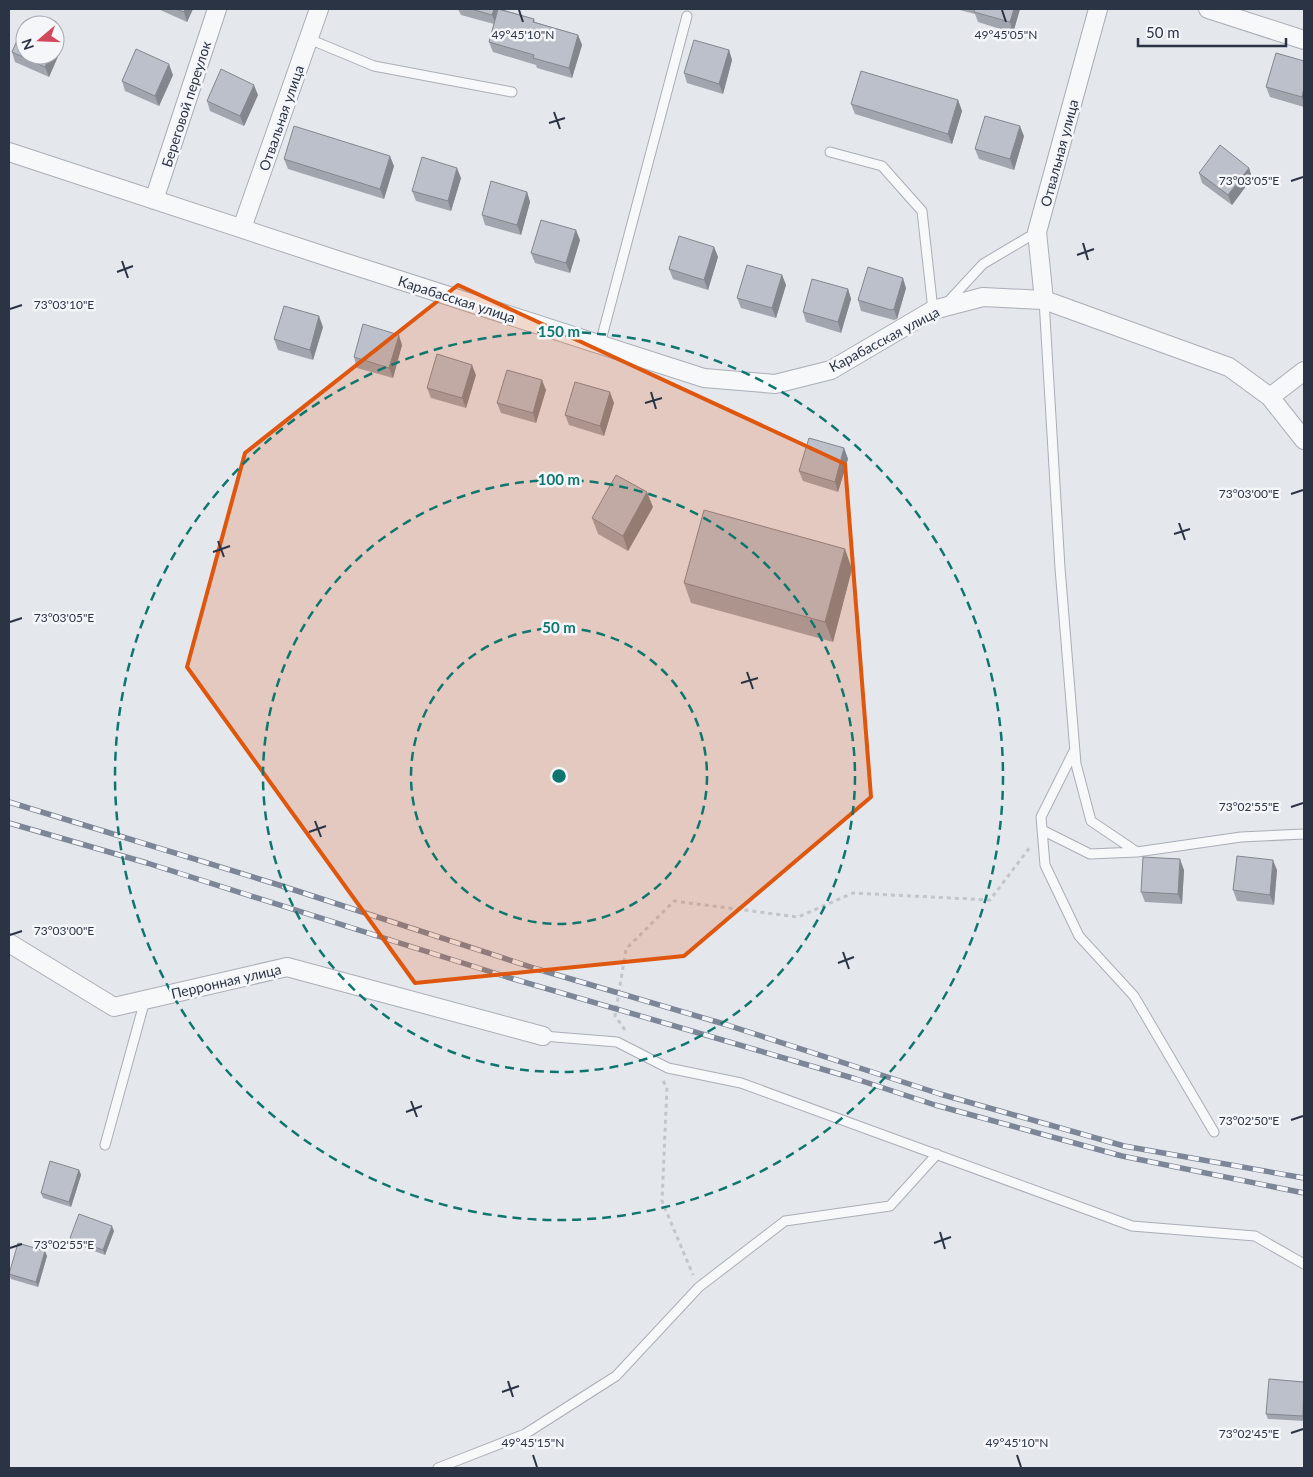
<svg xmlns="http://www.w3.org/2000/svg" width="1313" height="1477" font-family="Lato,sans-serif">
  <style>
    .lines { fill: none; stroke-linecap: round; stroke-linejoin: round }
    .service-casing { stroke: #a9aeb7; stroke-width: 11 }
    .minor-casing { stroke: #a9aeb7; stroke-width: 20 }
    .path { stroke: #c2c5cb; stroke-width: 3; stroke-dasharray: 4 4; stroke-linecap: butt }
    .service { stroke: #f7f8fa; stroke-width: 9 }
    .minor { stroke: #f7f8fa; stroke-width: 18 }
    .rail-casing { stroke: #7d8696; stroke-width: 5.5 }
    .rail { stroke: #f4f6f9; stroke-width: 4; stroke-dasharray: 11; stroke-linecap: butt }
    .wall { fill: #a1a5ae }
    .shaded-wall { fill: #83868d }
    .building { fill: #bbc0ca; stroke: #83868d }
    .marked { fill: #df570f; fill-opacity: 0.2; stroke: #df570f; stroke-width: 4; stroke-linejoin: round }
    .ticks { fill: none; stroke: #2b3445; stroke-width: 2 }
    .ring { fill: none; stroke: #0f766e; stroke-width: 2.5; stroke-dasharray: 9 6 }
    .labels { text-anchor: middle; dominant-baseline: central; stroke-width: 5; stroke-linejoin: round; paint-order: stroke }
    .street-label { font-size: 14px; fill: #2b3445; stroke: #f4f6f9 }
    .ticks-label { font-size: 12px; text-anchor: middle; fill: #2b3445; stroke: #f4f6f9; stroke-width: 5; stroke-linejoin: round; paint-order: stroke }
    .centre { fill: #0f766e; stroke: #f4f6f9; stroke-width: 2.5 }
    .ring-label { font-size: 15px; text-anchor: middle; font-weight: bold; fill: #0f766e; stroke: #f4f6f9; stroke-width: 5; stroke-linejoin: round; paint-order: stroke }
  </style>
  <rect width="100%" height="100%" fill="#e4e7ec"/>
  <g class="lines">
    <defs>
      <path id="service" d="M309,39L374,66L512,92
        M830,152L882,166L922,211L933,310
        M1044,300L1060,568L1076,764L1091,821L1137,852L1241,837L1304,834
        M946,304L983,264L1037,232
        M600,344L687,16
        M1074,751L1041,817L1045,865L1079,936L1134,996L1214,1132
        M1042,830L1090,854L1137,852
        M543,1036L617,1042L668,1068L741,1083L1132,1226L1255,1236L1304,1264
        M105,1145L145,1000
        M438,1468L525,1434L616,1376L699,1287L785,1221L890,1206L937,1154"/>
      <path id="minor" d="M1208,9L1304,40
        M9,152L337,260L704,378L775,384L831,370L933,310L983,297L1044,300L1229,367L1270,397L1304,440
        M154,200L217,9
        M242,228L319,9
        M1044,300L1037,232L1098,9
        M1270,397L1304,371
        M9,943L114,1007L287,967L543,1036"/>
    </defs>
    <use href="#service" class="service-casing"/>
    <use href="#minor" class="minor-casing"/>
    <path class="path" d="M625,1030L615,1016L626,949L674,901L798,917L853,893L990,900L1030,847
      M663,1081L667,1087L662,1201L693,1275"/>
    <use href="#service" class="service"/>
    <use href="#minor" class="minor"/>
    <defs>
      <path id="rail" d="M9,802L279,885L537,969L724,1024L940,1094L1124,1146L1304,1178
        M9,823L147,863L507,977L856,1079L935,1105L1122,1156L1304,1193"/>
    </defs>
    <use href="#rail" class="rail-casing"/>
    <use href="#rail" class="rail"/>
  </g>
  <path class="wall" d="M158,9H193L187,22Z
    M458,9H501L534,19L535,22L578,35L582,45L572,78L537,68L536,65L493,52L489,42L494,24L461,15Z
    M956,9H1020L1013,33L978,22L975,14Z
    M60,35L63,45L49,77L15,62L12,52Z
    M729,50L732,60L723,94L687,83L684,73Z
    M1304,61V107L1270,97L1266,87Z
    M173,75L159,106L125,91L122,81Z
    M258,95L244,126L210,111L207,101Z
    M958,100L962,111L952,144L855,114L851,104Z
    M1024,136L1014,170L979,159L975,149Z
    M284,159L394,166L384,199L288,169Z
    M1249,168L1252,178L1232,205L1202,183L1199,173Z
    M461,178L451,211L416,201L412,191Z
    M527,192L530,202L521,235L485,225L482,215Z
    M580,240L570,273L535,263L531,253Z
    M714,247L718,257L708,290L673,279L669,269Z
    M782,275L786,285L776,318L741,308L737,298Z
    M906,288L897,319L894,320L861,311L858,300Z
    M848,289L851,299L841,333L806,322L803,312Z
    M323,327L313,360L278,350L274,339Z
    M402,345L393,378L357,368L354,357Z
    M476,375L466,408L431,398L427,388Z
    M546,390L536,423L501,413L497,403Z
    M614,403L604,436L569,425L565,415Z
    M844,448L848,459L838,492L803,481L799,471Z
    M653,507L628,551L598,534L592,518Z
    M852,569L833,642L691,603L684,583Z
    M1184,870L1182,904L1145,902L1141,892Z
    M1277,870L1274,905L1237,901L1233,890Z
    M79,1170L81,1175L71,1207L43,1198L41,1193Z
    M114,1231L105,1255L72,1243L70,1238Z
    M47,1256L38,1287L11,1279L9,1274Z
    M1304,1382V1421L1268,1419L1266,1414Z"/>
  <path class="shaded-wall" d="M185,9H193L187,22L184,12Z
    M494,9H501L496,25L492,15Z
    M1014,9H1020L1013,33L1010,22Z
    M60,35L63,45L49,77L45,67L50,55H55V45Z
    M578,35L582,45L572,78L569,68Z
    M729,50L732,60L723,94L719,84Z
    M169,64L173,75L159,106L155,96Z
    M254,85L258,95L244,126L240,116Z
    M1304,88V104L1302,97Z
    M958,100L962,111L952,144L948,134Z
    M1020,126L1024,136L1014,170L1010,159Z
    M390,156L394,166L384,199L380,189Z
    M457,168L461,178L451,211L448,201Z
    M1249,168L1252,178L1232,205L1228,195Z
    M527,192L530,202L521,235L517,225Z
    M576,230L580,240L570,273L566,263Z
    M714,247L718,257L708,290L704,280Z
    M782,275L786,285L776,318L772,308Z
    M903,278L906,288L897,319L894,309Z
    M848,289L851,299L841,333L838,322Z
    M319,316L323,327L313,360L310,350Z
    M399,335L402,345L393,378L389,368Z
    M472,365L476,375L466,408L462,398Z
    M542,380L546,390L536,423L533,413Z
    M610,392L614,403L604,436L600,426Z
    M844,448L848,459L838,492L835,482Z
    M647,492L653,507L628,551L623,536Z
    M845,549L852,569L833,642L825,622Z
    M1180,859L1184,870L1182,904L1178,894Z
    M1273,860L1277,870L1274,905L1270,895Z
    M79,1170L81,1175L71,1207L69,1202Z
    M112,1226L114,1231L105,1255L103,1250Z
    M45,1251L47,1256L38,1287L36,1282Z"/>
  <path class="building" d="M176,9H185L184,12Z
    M471,9H494L492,15Z
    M498,9L534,19L533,22L578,35L569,68L533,58L534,55L489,42Z
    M975,9H1014L1010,22L974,12Z
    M26,20L37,25H25V55H50L45,67L12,52Z
    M55,33L60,35L55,45Z
    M694,40L729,50L719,84L684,73Z
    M136,49L169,64L155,96L122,81Z
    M1276,53L1304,61V88L1302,97L1266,87Z
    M221,69L254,85L240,116L207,101Z
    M861,71L958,100L948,134L851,104Z
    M985,116L1020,126L1010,159L975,149Z
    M294,126L390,156L380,189L284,159Z
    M1220,145L1249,168L1228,195L1199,173Z
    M422,157L457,168L448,201L412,191Z
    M491,181L527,192L517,225L482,215Z
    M541,220L576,230L566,263L531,253Z
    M679,236L714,247L704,280L669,269Z
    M747,265L782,275L772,308L737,298Z
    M868,267L903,278L894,309L891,310L858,300Z
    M812,279L848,289L838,322L803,312Z
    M284,306L319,316L310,350L274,339Z
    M363,324L399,335L389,368L354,357Z
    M437,354L472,365L462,398L427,388Z
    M507,370L542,380L533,413L497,403Z
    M575,382L610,392L600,426L565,415Z
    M809,438L844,448L835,482L799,471Z
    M616,475L647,492L623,536L592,518Z
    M704,510L845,549L825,622L684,583Z
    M1237,856L1273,860L1270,895L1233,890Z
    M1143,857L1180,859L1178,894L1141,892Z
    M50,1161L79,1170L69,1202L41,1193Z
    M79,1214L112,1226L103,1250L70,1238Z
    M18,1243L45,1251L36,1282L9,1274Z
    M1269,1379L1304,1382L1303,1416L1266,1414Z"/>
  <path class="marked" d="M458,285L845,464L871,797L684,956L415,983L187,667L245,453Z"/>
  <path class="ticks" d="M519,10L523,22M1002,10L1006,22M554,112L560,129M549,123L565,118M1291,181L1303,177M1083,243L1088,260M1077,255L1094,249M122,261L128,278M117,272L133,266M10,309L22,305M651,392L656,409M645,403L662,398M1291,494L1303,490M1179,523L1185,540M1174,534L1190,529M218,541L224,557M213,552L230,546M10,622L22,618M747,672L753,689M741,683L758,678M1291,807L1303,803M315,821L321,837M309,832L326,826M10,935L22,931M843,952L849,969M838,963L854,957M411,1101L417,1117M406,1112L422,1106M1291,1120L1303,1116M940,1232L945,1249M934,1243L951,1237M10,1248L22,1244M508,1381L513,1397M502,1392L519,1386M1291,1433L1303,1429M533,1455L537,1467M1017,1455L1021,1467"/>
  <g class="ring">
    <circle cx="559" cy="776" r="148"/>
    <circle cx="559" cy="776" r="296"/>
    <circle cx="559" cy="776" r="444"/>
  </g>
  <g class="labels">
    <g class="street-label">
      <text transform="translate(186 104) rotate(-72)">Береговой переулок</text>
      <text transform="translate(281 118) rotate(-71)">Отвальная улица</text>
      <text transform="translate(1059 153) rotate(-75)">Отвальная улица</text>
      <text transform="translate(457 299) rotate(18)">Карабасская улица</text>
      <text transform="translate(884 339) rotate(-28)">Карабасская улица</text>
      <text transform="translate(226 981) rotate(-13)">Перронная улица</text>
    </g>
  </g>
  <g class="ticks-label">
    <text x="1006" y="39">49°45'05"N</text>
    <text x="523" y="39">49°45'10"N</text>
    <text x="1249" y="185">73°03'05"E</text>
    <text x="64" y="309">73°03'10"E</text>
    <text x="1249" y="498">73°03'00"E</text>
    <text x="64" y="622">73°03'05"E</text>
    <text x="1249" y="811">73°02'55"E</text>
    <text x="64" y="935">73°03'00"E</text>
    <text x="1249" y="1125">73°02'50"E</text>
    <text x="64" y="1249">73°02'55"E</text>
    <text x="1249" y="1438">73°02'45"E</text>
    <text x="533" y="1447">49°45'15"N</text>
    <text x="1017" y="1447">49°45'10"N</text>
  </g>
  <circle cx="559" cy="776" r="8" class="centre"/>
  <g class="ring-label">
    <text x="559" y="337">150 m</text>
    <text x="559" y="485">100 m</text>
    <text x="559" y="633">50 m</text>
  </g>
  <rect width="1313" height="1477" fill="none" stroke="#2b3445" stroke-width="20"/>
  <g transform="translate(40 40) rotate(251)"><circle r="24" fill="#f4f6f9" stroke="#a4a8b1"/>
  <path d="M0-4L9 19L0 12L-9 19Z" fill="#d1495b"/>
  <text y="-8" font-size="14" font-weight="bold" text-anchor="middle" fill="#2b3445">N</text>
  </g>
  <path d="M1138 38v8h148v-8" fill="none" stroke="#2b3445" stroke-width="2.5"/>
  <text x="1146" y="38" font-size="15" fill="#2b3445" stroke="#f4f6f9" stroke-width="4" paint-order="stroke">50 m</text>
</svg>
